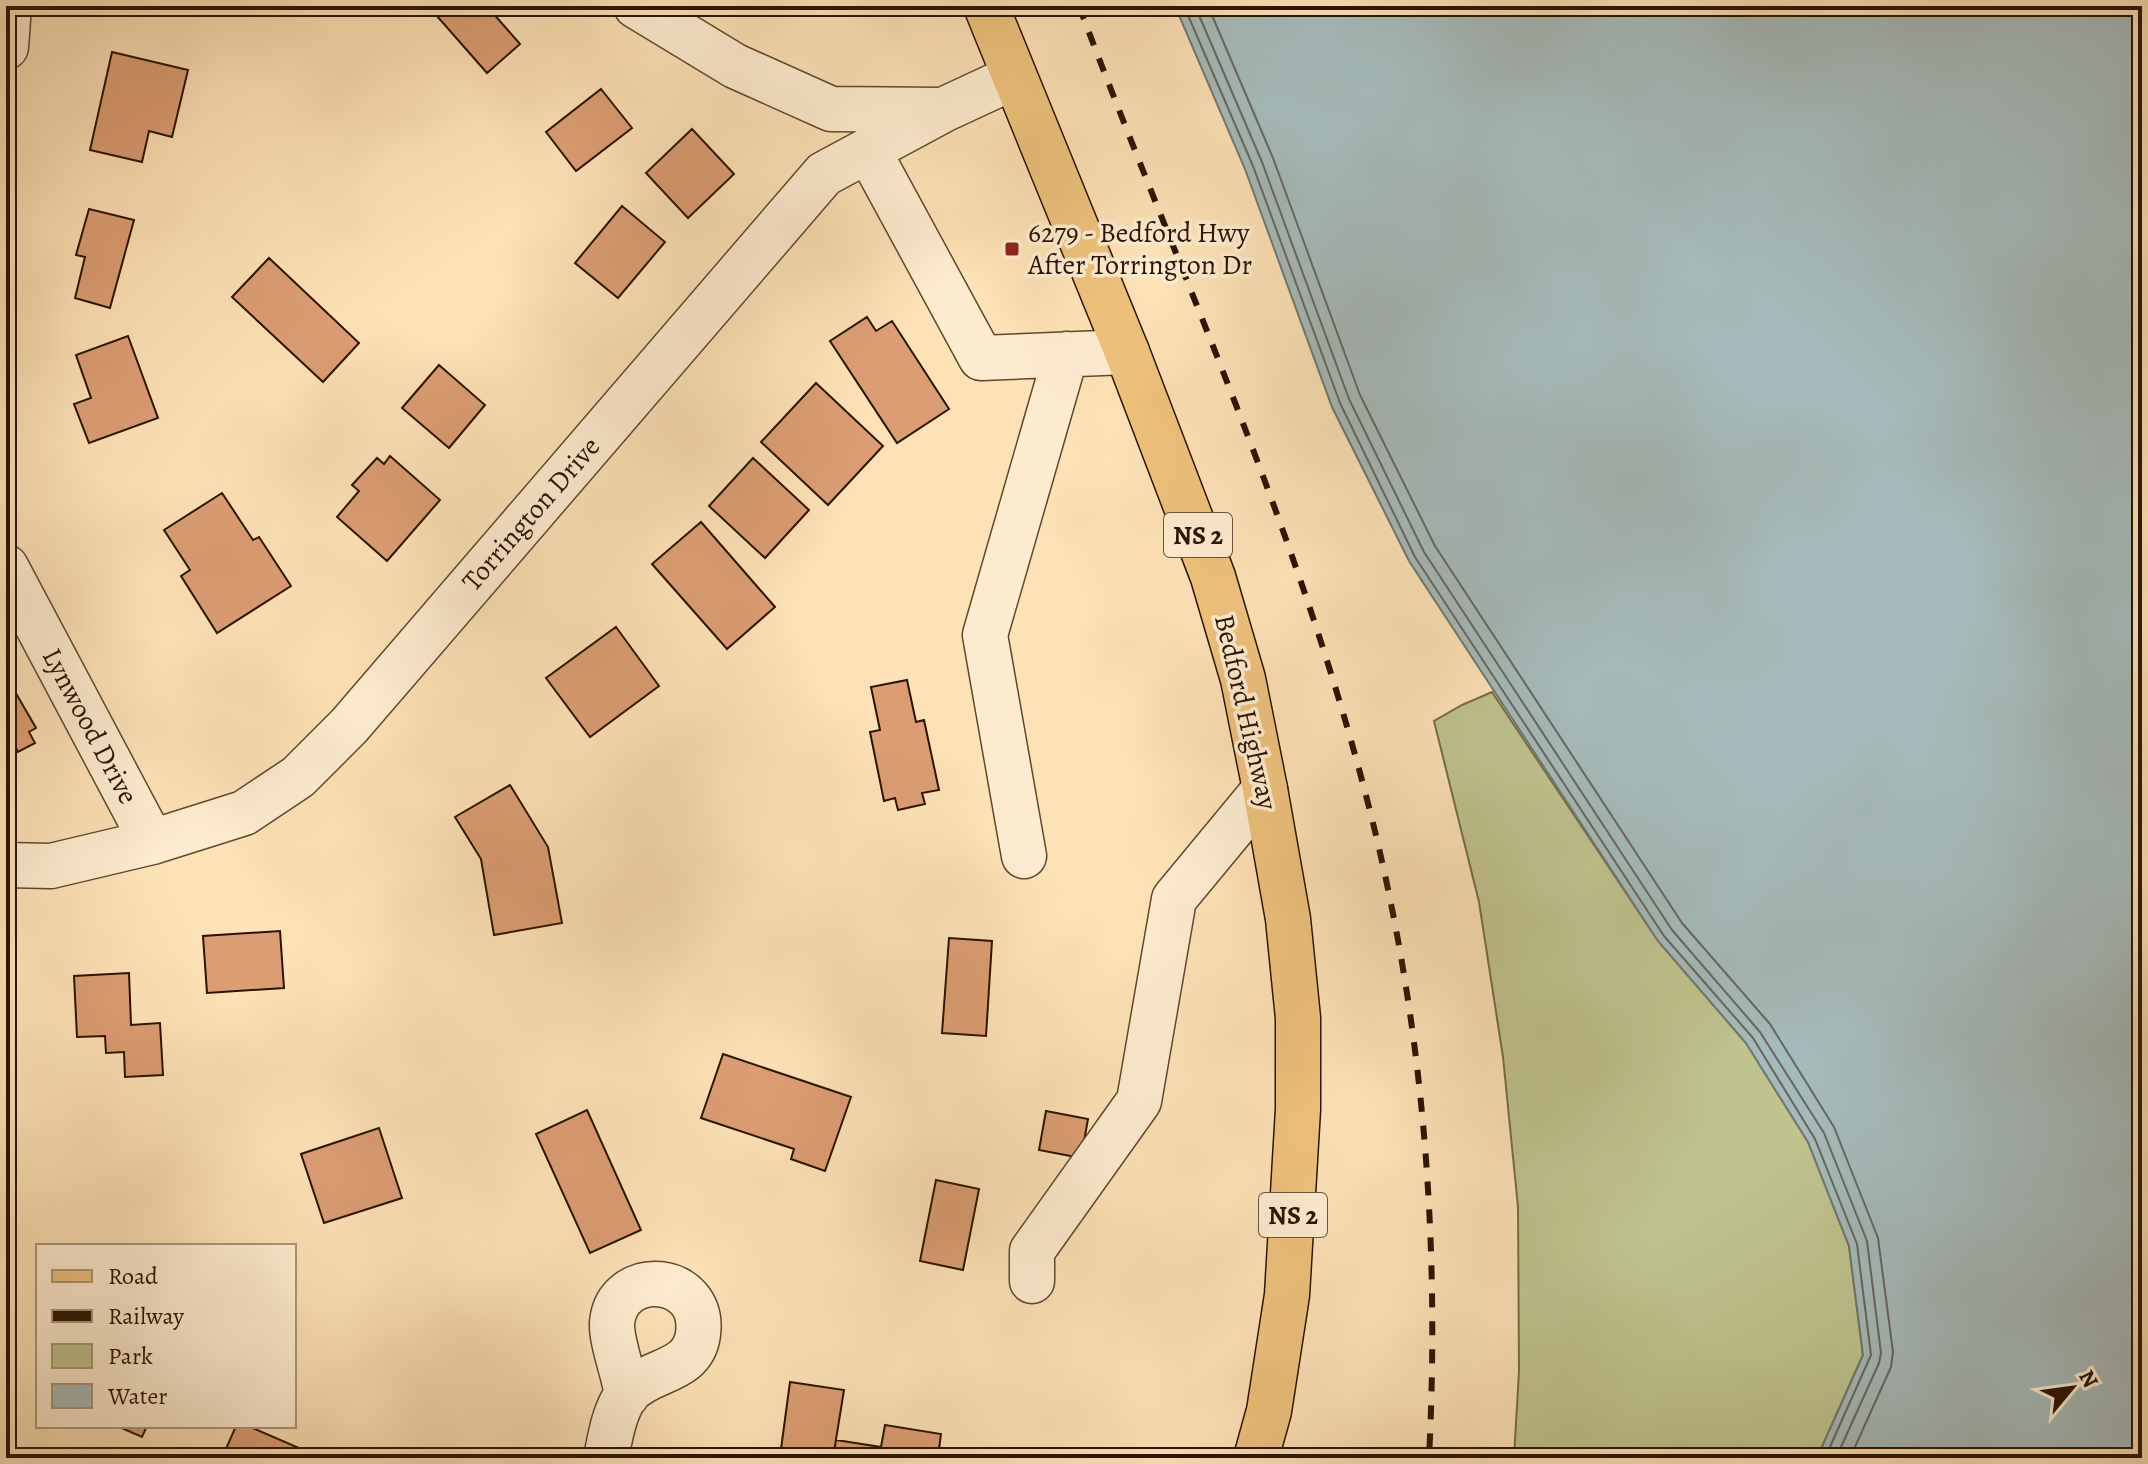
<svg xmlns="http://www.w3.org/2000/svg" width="2148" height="1464" font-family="Alegreya,serif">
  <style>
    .green { fill: #bfc38e; stroke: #746c48; stroke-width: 2 }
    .water { fill: #a5baba; stroke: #737870; stroke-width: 2 }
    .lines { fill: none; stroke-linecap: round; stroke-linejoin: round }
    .shore { stroke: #67675e; stroke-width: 2 }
    .building { fill: #dc9d72; stroke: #291401; stroke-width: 2 }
    .minor-casing { stroke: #5e482e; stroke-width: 47 }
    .major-casing { stroke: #291401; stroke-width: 47 }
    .minor { stroke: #feecd0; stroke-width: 44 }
    .major { stroke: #eec17b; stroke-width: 44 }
    .rail { stroke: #291401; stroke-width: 6; stroke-dasharray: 14 14; stroke-linecap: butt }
    .poi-dot { fill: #8f2418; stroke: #feecd0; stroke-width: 3 }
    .labels { text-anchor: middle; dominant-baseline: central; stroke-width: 7; stroke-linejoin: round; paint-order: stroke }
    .shield { fill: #feecd0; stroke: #69553f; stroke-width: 2 }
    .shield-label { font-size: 26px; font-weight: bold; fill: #291401 }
    .poi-label { font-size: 28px; fill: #291401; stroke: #feecd0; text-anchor: start }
    .street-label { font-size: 28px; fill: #291401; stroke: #feecd0 }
  </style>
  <rect width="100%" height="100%" fill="#fde2b6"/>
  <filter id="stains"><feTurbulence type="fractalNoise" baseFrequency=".0025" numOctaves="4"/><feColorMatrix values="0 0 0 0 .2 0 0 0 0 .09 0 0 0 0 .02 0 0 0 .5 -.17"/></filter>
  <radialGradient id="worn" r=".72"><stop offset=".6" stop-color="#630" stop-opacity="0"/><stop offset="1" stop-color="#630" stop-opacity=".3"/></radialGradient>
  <path class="green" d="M1492,692L1658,941L1746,1043L1808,1142L1849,1246L1863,1355L1817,1458H1514L1519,1371L1518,1207L1503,1057L1479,902L1434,721L1462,705Z"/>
  <path class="water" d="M1175,6H2142V1458H1817L1863,1355L1849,1246L1808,1142L1746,1043L1658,941L1409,561L1332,407L1245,169Z"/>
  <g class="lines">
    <path class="shore" d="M1184,6L1253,166L1340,403L1415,557L1664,936L1753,1038L1815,1139L1857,1244L1871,1355L1825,1458
      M1195,6L1262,162L1349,399L1424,552L1672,930L1760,1032L1824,1133L1867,1241L1881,1353L1879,1363L1836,1458
      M1208,6L1273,158L1360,395L1435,546L1682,923L1770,1024L1834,1127L1878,1238L1893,1352L1891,1367L1850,1458"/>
  </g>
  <path class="building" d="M431,6H498L491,11L520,44L487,73L429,7Z
    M112,52L188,70L172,137L149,131L142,162L90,150Z
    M601,89L632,128L576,171L546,132Z
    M692,129L734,174L688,218L646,173Z
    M622,206L665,242L618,298L575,263Z
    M89,209L134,220L110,308L75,298L85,257L76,255Z
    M269,258L359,343L323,382L232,297Z
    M867,317L876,331L892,321L949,409L897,443L830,341Z
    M128,336L158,418L89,443L74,404L91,398L76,355Z
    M439,365L485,405L449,448L402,408Z
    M816,383L883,446L828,505L761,442Z
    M390,456L440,500L387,561L337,517L359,491L352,485L377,458L384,464Z
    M753,458L809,510L765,558L709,506Z
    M222,493L253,540L259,537L291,586L217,633L181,576L190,570L164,530Z
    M701,522L775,607L727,649L652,564Z
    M616,627L659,686L590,737L546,678Z
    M6,676L36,728L29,732L35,743L18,752L12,740L6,744Z
    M907,680L916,722L924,720L939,790L922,793L925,804L898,810L895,798L884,801L870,732L880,730L871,687Z
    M510,785L548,847L562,923L494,935L481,859L455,817Z
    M280,931L284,988L207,993L203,936Z
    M949,938L992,941L986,1036L942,1033Z
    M129,973L131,1025L160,1023L163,1075L125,1077L124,1052L106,1053L105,1036L77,1037L74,976Z
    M723,1054L851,1097L825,1171L791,1159L794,1149L701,1118Z
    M587,1110L641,1230L590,1253L536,1134Z
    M1046,1111L1088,1119L1081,1158L1039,1150Z
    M379,1128L402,1198L324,1223L301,1154Z
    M936,1180L979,1189L963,1270L920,1261Z
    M6,1275L10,1346H6Z
    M790,1382L844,1390L833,1458H787L788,1450L781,1449Z
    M885,1425L941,1434L938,1457L945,1458H833L836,1440L881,1447Z
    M117,1426H147L142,1437Z
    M236,1426H248L306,1451L303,1458H222Z"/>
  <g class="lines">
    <defs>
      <path id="minor" d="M636,6L735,66L831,109L940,110
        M6,47L9,6
        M868,150L981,358L1127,352
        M6,567L152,842
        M1024,856L985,635L1066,354
        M6,865L51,866L152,842L244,813L298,777L349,726L824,174L943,110L1014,77
        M1032,1281V1251L1139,1101L1174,899L1265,789
        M606,1458C610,1438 614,1411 627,1394C648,1368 693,1374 698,1334C706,1273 617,1266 612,1323C611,1341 624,1374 627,1395"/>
      <path id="major" d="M986,6L1127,352L1213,577L1243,679L1265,789L1288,919L1298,1018V1109L1287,1295L1269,1411L1256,1458"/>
    </defs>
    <use href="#minor" class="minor-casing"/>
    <use href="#major" class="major-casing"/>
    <use href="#minor" class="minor"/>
    <use href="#major" class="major"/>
    <path class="rail" d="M1079,6C1180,275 1302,538 1372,819C1424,1029 1440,1242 1429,1458"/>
  </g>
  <rect class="poi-dot" x="1004" y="241" width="16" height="16" rx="4"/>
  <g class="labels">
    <g class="shield">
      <rect x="1164" y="513" width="68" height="44" rx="6"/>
      <rect x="1259" y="1193" width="68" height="44" rx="6"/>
    </g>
    <g class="shield-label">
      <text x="1198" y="535">NS 2</text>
      <text x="1293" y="1215">NS 2</text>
    </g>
    <g class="poi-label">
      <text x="1028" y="233">6279 - Bedford Hwy<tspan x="1028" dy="32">After Torrington Dr</tspan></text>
    </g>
    <g class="street-label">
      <text transform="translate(531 514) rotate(-49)">Torrington Drive</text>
      <text transform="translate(1246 712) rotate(77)">Bedford Highway</text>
      <text transform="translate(90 726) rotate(62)">Lynwood Drive</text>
    </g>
  </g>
  <rect width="2148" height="1464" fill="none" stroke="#fde2b6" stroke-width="32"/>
  <rect x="8" y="8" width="2132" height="1448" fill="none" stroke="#291401" stroke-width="4"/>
  <rect x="16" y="16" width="2116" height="1432" fill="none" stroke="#291401" stroke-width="2"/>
  <rect x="36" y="1244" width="260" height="184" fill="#feecd0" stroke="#a9967d" stroke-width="2"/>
  <rect x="52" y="1270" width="40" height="12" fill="#eec17b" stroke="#a9967d" stroke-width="2"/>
  <text x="108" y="1284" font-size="24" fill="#291401">Road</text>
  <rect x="52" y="1310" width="40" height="12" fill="#291401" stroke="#a9967d" stroke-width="2"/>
  <text x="108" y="1324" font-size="24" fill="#291401">Railway</text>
  <rect x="52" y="1344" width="40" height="24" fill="#bfc38e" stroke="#a9967d" stroke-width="2"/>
  <text x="108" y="1364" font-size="24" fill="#291401">Park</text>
  <rect x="52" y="1384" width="40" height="24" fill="#a5baba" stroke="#a9967d" stroke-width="2"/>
  <text x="108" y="1404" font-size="24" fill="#291401">Water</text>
  <g transform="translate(2072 1388) rotate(61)" stroke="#feecd0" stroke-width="6" paint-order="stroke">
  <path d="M0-6L14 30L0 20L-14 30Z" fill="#291401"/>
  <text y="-12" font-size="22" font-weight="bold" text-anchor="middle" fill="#291401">N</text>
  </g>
  <rect width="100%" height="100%" filter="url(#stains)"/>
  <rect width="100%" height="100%" fill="url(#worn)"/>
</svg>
